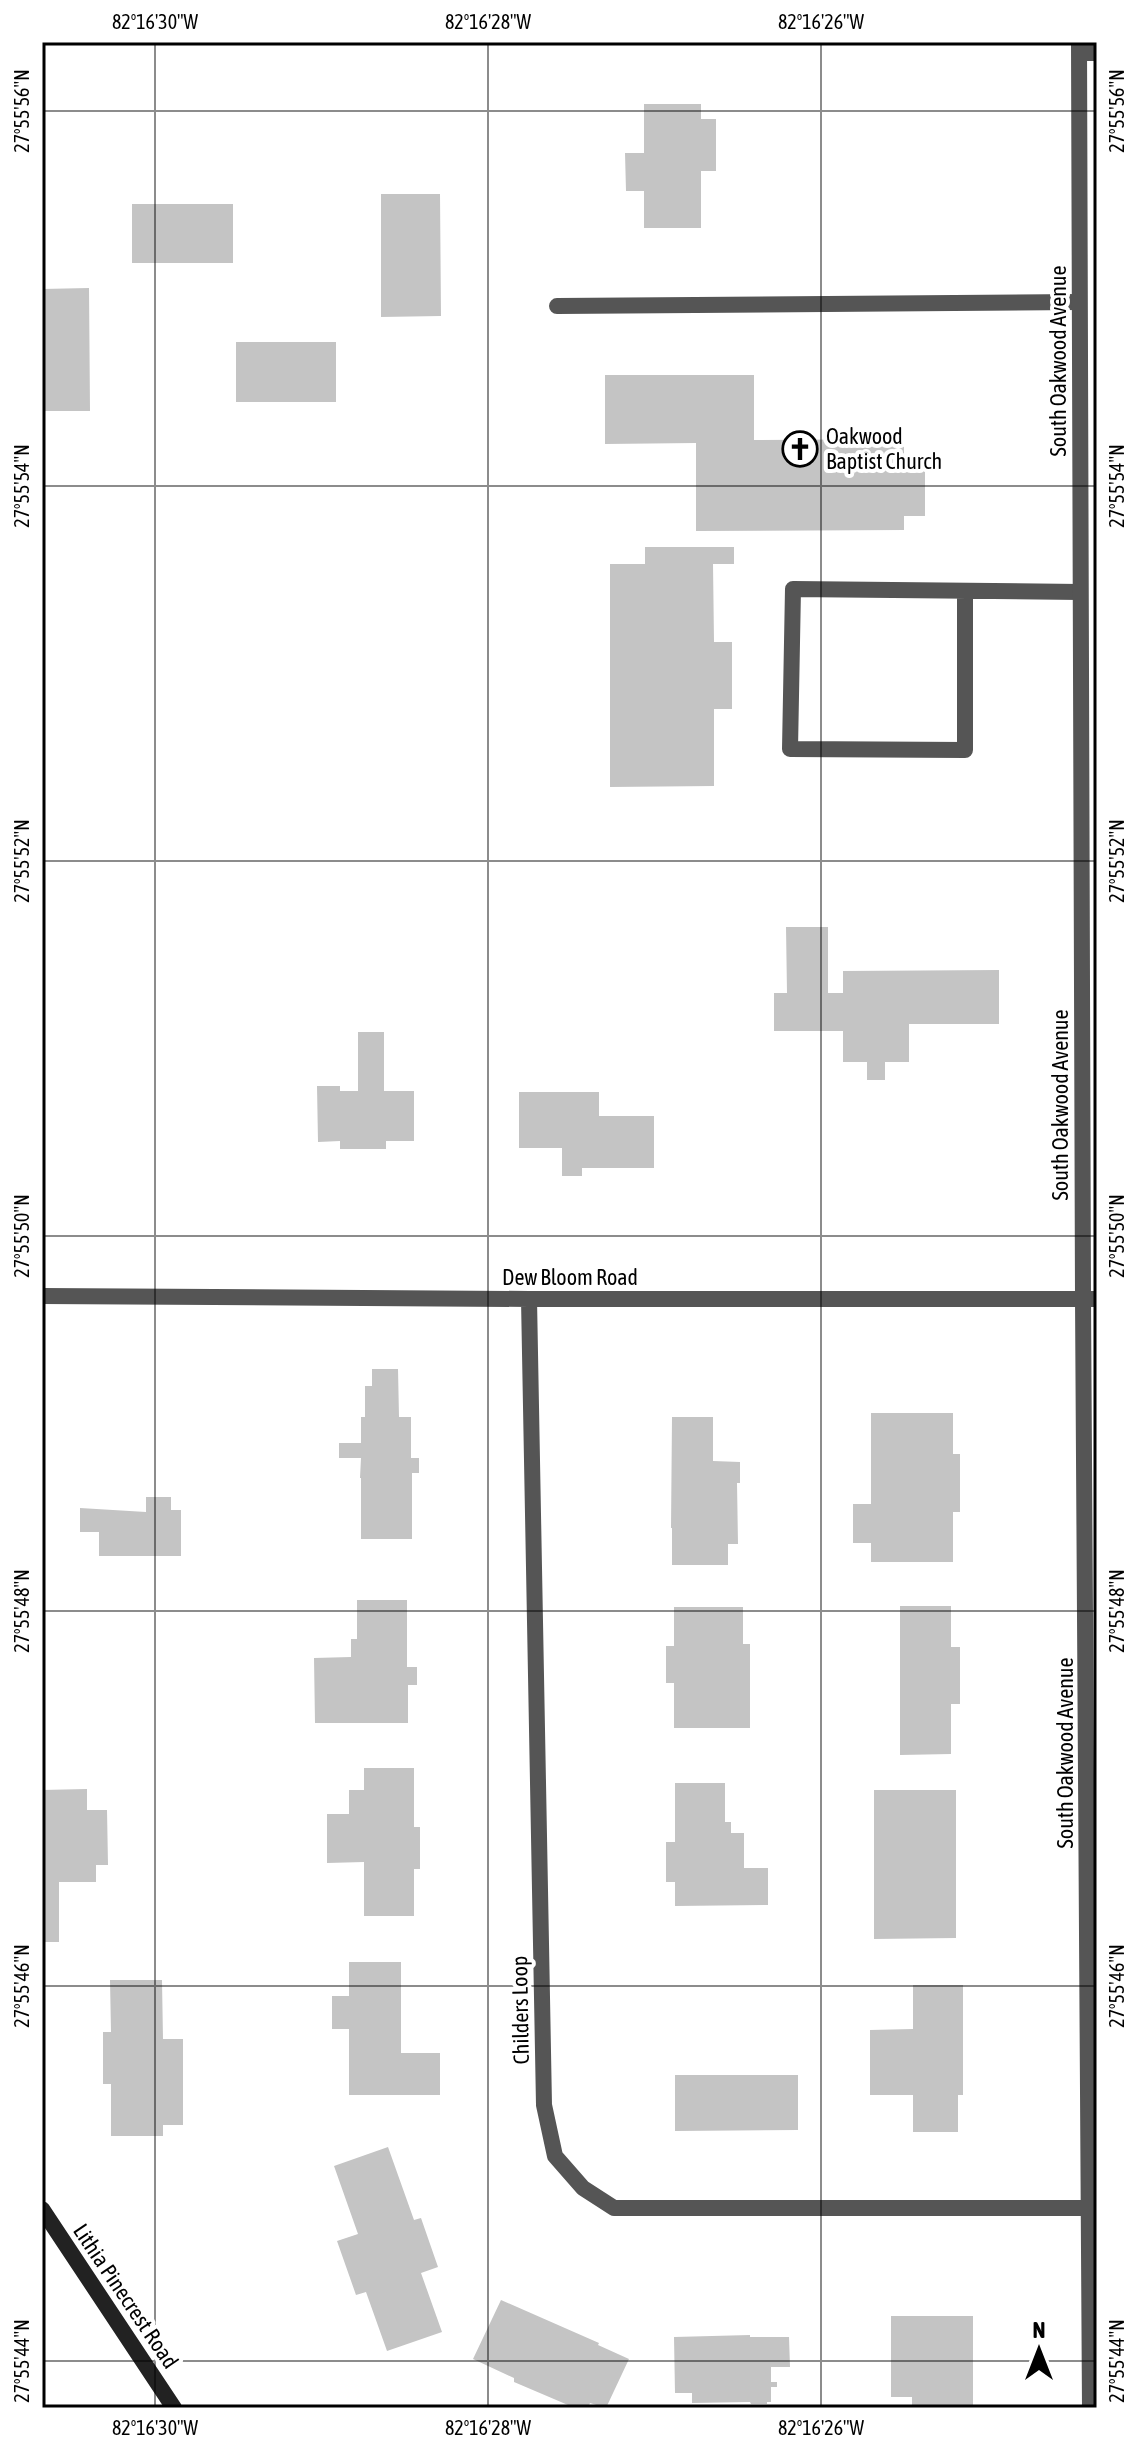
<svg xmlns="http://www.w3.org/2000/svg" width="1139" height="2450" font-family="'Asap Condensed',sans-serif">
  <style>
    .building { fill: #c4c4c4 }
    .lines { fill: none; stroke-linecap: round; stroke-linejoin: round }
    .lane { stroke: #555; stroke-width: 16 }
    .street { stroke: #555; stroke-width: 16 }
    .secondary { stroke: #222; stroke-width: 16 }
    .ticks { fill: none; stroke: #000; stroke-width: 2; stroke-opacity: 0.45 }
    .labels { text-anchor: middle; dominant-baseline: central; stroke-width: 8; stroke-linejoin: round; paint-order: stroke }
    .street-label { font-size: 22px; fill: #000; stroke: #fff }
    .poi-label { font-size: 22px; fill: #000; stroke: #fff; text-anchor: start }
    .neatline { fill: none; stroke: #000; stroke-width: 3 }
    .ticks-label { font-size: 20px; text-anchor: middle; fill: #000 }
  </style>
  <rect width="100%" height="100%" fill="#fff"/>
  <path class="building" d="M644,104H701V119H716V171H701V228H644V191H626L625,153H644Z
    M381,194H440L441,316L381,317Z
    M132,204H233V263H132Z
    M89,288L90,411H42V289Z
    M236,342H336V402H236Z
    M605,375H754V440L904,439V454H925V516H904V530L696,531V443L605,444Z
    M645,547H734V564H713L714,642H732V709H714V786L610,787V564H645Z
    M786,927H828V993H843V971L999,970V1024H909V1062H885V1080H867V1062H843V1031H774V993H787Z
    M358,1032H384V1091H414V1141H386V1149H340V1141L318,1142L317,1086H340V1091H358Z
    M519,1092H599V1116H654V1168H582V1176H562V1148H519Z
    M372,1369H398L399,1417H411V1458H419V1473H412V1539H361V1478H360L361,1458H339V1443H361V1417H365V1386H372Z
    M871,1413H953V1454H960V1512H953V1562H871V1543H853V1504H871Z
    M672,1417H713V1461L740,1462V1483H737L738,1544H728V1565H672V1528H671Z
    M146,1497H171V1510H181V1556H99V1532H80V1508L146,1512Z
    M357,1600H407V1667H417V1685H408V1723H315L314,1658L351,1657V1639H357Z
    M900,1606H951V1647H960V1704H951V1754L900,1755Z
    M674,1607H743V1644H750V1728H674V1683H666V1646H674Z
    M364,1768H414V1827H420V1869H414V1916H364V1862L327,1863V1814H349V1790H364Z
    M675,1783H725V1822H731V1833H744V1868H768V1905L675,1906V1882H666V1842H675Z
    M87,1789V1810H107L108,1865H96V1882H59V1942H42V1790Z
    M874,1790H956V1938L874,1939Z
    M349,1962H401V2053H440V2095H349V2029H332V1996H349Z
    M110,1980H162L163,2039H183V2125H163V2136H111V2084H103V2032H111Z
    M913,1985H963V2095H958V2132H913V2095H870V2030L913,2029Z
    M675,2075H798V2130L675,2131Z
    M388,2147L414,2220L421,2218L438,2267L421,2273L442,2332L387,2351L366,2292L356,2295L337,2241L358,2234L334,2166Z
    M501,2300L599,2343L598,2345L629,2359L606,2408L590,2403L588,2408H575L514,2382V2378L473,2359Z
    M891,2316H973V2408H912V2397H891Z
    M750,2335V2337H789L790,2367H771V2382H777V2387H771V2402H767V2404H751L750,2402L692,2403V2393H675L674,2337Z"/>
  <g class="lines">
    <path class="lane" d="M557,306L1079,302
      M965,591V750L790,749L793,589L1080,592"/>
    <path class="street" d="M1079,42L1083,1299L1090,2408
      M1079,53H1097
      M42,1296L529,1299H1097
      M529,1299L544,2105L555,2156L583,2188L614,2208H1097"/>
    <path class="secondary" d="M42,2209L174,2408"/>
  </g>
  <path class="ticks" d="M155,42V2408M488,42V2408M821,42V2408M42,111H1097M42,486H1097M42,861H1097M42,1236H1097M42,1611H1097M42,1986H1097M42,2361H1097"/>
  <defs>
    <symbol id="church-ring" viewBox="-11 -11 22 22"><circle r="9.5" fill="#fff" stroke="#000" stroke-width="1.5"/><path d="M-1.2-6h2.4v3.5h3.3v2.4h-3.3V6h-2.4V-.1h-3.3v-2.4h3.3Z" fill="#000"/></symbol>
  </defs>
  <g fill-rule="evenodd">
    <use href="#church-ring" x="780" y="429" width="40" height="40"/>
  </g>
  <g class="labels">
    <g class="street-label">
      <text transform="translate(1058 361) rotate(-90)">South Oakwood Avenue</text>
      <text transform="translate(1060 1105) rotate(-90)">South Oakwood Avenue</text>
      <text x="570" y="1277">Dew Bloom Road</text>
      <text transform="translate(1065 1753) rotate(-90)">South Oakwood Avenue</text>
      <text transform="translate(520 2010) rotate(-91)">Childers Loop</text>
      <text transform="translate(126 2296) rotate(56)">Lithia Pinecrest Road</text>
    </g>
    <g class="poi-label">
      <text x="826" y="436">Oakwood<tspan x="826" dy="25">Baptist Church</tspan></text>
    </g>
  </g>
  <rect width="1139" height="2450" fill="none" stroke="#ffffff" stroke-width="88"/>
  <g transform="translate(1039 2350)" stroke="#ffffff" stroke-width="6" paint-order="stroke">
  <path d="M0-6L14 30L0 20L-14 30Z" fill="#000000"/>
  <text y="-12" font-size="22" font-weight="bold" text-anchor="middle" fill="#000000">N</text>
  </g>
  <rect x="44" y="44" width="1051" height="2362" class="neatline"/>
  <g class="ticks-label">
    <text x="155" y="29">82°16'30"W</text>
    <text x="488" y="29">82°16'28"W</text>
    <text x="821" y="29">82°16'26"W</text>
    <text transform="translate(22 111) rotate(-90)" y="7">27°55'56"N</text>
    <text transform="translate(1117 111) rotate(-90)" y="7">27°55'56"N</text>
    <text transform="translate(22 486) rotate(-90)" y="7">27°55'54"N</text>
    <text transform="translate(1117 486) rotate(-90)" y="7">27°55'54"N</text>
    <text transform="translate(22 861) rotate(-90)" y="7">27°55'52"N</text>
    <text transform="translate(1117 861) rotate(-90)" y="7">27°55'52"N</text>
    <text transform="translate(22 1236) rotate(-90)" y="7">27°55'50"N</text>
    <text transform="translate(1117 1236) rotate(-90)" y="7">27°55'50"N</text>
    <text transform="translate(22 1611) rotate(-90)" y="7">27°55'48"N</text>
    <text transform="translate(1117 1611) rotate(-90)" y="7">27°55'48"N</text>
    <text transform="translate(22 1986) rotate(-90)" y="7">27°55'46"N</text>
    <text transform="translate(1117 1986) rotate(-90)" y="7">27°55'46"N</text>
    <text transform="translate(22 2361) rotate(-90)" y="7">27°55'44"N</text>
    <text transform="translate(1117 2361) rotate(-90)" y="7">27°55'44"N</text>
    <text x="155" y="2435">82°16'30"W</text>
    <text x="488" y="2435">82°16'28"W</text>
    <text x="821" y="2435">82°16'26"W</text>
  </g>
</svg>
